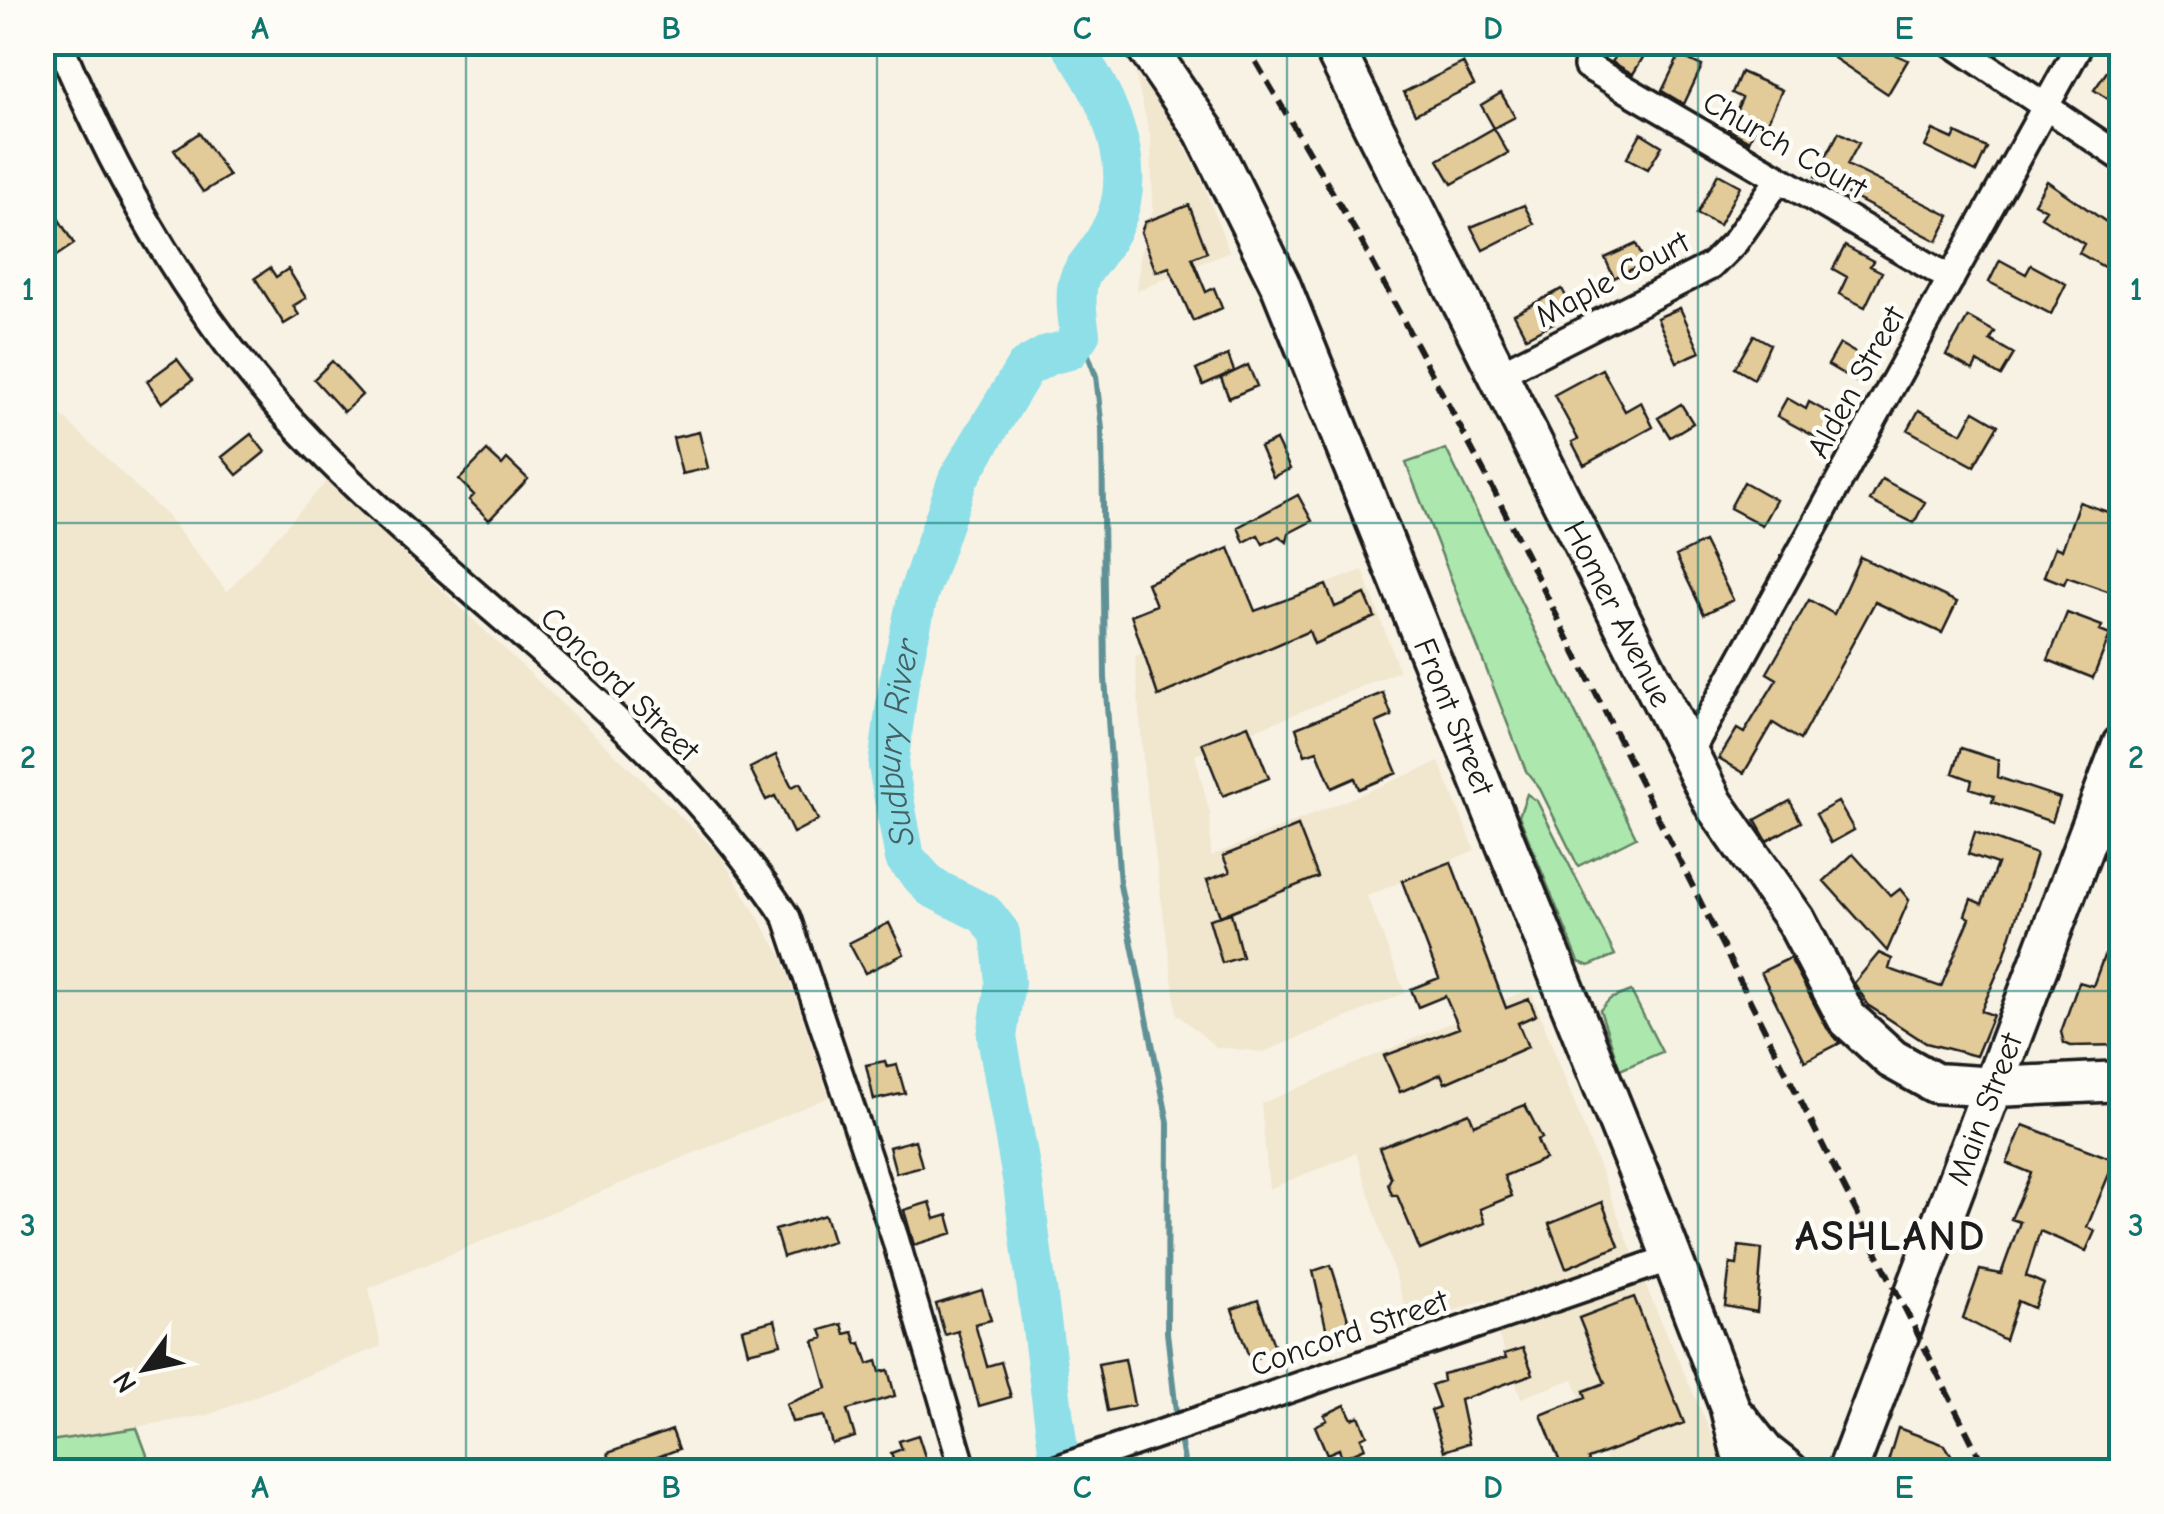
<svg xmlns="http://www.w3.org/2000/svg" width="2164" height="1514" font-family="'Comic Neue',sans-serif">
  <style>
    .built { fill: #f1e6ce }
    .green { fill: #ace8ae; stroke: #648265; stroke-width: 2.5 }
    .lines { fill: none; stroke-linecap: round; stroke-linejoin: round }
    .stream { stroke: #609196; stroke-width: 6 }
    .river { stroke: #8edfe8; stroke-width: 40 }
    .building { fill: #e2ca99; stroke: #1c1c1c; stroke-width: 2.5 }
    .street-casing { stroke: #1c1c1c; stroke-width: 32 }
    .secondary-casing { stroke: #1c1c1c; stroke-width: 45 }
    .street { stroke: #fdfcf7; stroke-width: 25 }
    .secondary { stroke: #fdfcf7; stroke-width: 38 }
    .rail { stroke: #1c1c1c; stroke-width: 6; stroke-dasharray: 15 8; stroke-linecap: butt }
    .grid { fill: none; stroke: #0f766e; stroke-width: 2.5; stroke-opacity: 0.55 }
    .labels { text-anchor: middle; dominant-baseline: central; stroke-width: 9; stroke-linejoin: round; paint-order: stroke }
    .street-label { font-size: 32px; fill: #1c1c1c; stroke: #fdfcf7 }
    .water-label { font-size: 35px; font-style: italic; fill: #446063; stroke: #fdfcf7 }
    .district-label { font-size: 42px; font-weight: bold; letter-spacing: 2.5px; fill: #1c1c1c; stroke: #fdfcf7 }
    .neatline { fill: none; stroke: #0f766e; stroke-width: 4 }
    .grid-label { font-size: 32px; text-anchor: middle; font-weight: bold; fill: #0f766e }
  </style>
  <rect width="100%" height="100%" fill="#f8f2e4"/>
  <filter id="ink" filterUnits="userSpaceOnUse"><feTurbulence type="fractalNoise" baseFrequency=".01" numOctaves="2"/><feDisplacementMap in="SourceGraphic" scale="20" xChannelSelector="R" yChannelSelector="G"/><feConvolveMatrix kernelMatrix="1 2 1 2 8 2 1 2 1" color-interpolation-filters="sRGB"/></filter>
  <g filter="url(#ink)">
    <path class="built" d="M1135,73L1173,123L1200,175L1229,251L1137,291L1140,254L1153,210L1151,139Z
      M42,397L167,516L227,592L327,481L719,853L782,957L829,1097L369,1288L381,1346L208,1415L43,1442Z
      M1363,570L1399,671L1195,755L1210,814L1211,856L1439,762L1475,850L1367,896L1405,993L1264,1052L1216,1047L1177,1014L1144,772L1135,656Z
      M1530,989L1646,1287L1728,1471H1610L1573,1379L1521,1398L1486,1300L1411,1325L1356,1153L1269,1189L1261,1104Z"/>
    <path class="green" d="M1446,449L1636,837L1578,866L1540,789L1526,771L1406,463Z
      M1527,794L1537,801L1615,955L1589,966L1579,962L1519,816Z
      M1631,991L1662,1052L1620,1070L1600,1010L1610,999Z
      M137,1428L153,1471H43V1442Z"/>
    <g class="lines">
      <path class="stream" d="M1080,334L1096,376L1102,429L1105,678L1120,885L1168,1122L1167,1332L1177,1421
        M1179,1433L1186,1472"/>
      <path class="river" id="s1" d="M1061,1472L1023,1184L997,1037L1005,982L1000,933L985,914L931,887L905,858L888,766L899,682L918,595L958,479L1025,368L1048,355L1069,350L1080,334C1068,259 1088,280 1114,223C1141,163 1104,90 1069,42"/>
    </g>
    <path class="building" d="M1810,42H1866L1908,60L1888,94Z
      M1624,43L1644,56L1633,74L1612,62Z
      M1683,48V57L1702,66L1684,104L1662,91Z
      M2122,50V108L2094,90Z
      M1463,63L1474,85L1415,114L1404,92Z
      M1741,72L1782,90L1767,123L1760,132L1754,129L1749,141L1728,129L1742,98L1732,93Z
      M1501,93L1515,117L1494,128L1481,105Z
      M1494,128L1508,153L1452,184L1438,160Z
      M1933,130L1953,139L1956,133L1987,148L1976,172L1925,147Z
      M1839,132L1859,143L1847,165L1950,216L1937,241L1815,177Z
      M199,133L229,176L203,192L174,150Z
      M1641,133L1662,146L1648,169L1627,158Z
      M1718,174L1740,186L1719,225L1697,214Z
      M2047,181L2122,233V277L2079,253L2084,244L2041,217L2046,210L2034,203Z
      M42,192L74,244L53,258L42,242Z
      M1189,205L1207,252L1192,258L1206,292L1214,288L1222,308L1193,321L1169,267L1156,272L1141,232L1145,222Z
      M1524,205L1534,224L1483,250L1471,227Z
      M1636,244L1645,263L1614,278L1605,258Z
      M1845,246L1873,261L1870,266L1882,272L1865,307L1839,294L1847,277L1833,269Z
      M2000,260L2026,274L2031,265L2066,284L2051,314L1989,282Z
      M270,268L276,277L288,269L306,298L293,306L299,315L284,324L255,278Z
      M1562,289L1571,306L1552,316L1555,322L1526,337L1514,314Z
      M1680,308L1700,352L1677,362L1657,318Z
      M1968,317L1995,332L1990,340L2014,354L2001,376L1977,362L1973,370L1946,355Z
      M1754,335L1770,344L1754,379L1735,368Z
      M1840,344L1869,361L1857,382L1828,365Z
      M1228,355L1234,371L1203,385L1196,370Z
      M177,359L193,380L162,403L147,381Z
      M332,361L362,395L344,412L314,379Z
      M1248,365L1257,386L1229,398L1221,378Z
      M1602,369L1625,411L1641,402L1653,427L1584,465L1572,442L1578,439L1554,395Z
      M1787,398L1806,409L1809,402L1836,417L1823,441L1777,416Z
      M1681,404L1693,423L1670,437L1658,418Z
      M1919,410L1962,433L1974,411L1998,425L1974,466L1908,430Z
      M699,432L708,468L682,474L673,438Z
      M251,434L265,452L237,475L222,457Z
      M1276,440L1290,469L1273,477L1260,447Z
      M487,451L502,465L507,459L528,479L489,520L469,500L474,495L459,480Z
      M1882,479L1925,502L1914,523L1870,501Z
      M1744,482L1776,500L1762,525L1730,508Z
      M1298,495L1312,521L1289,533L1287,542L1279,536L1263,544L1258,535L1244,542L1238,527Z
      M2079,502L2122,517V596L2067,577L2064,584L2044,576L2055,547L2062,550Z
      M1704,542L1733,600L1704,614L1676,556Z
      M1229,548L1255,611L1326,585L1335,607L1365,594L1375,617L1314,644L1309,631L1158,696L1131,615L1156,605L1147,583Z
      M1860,557L1957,602L1942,633L1875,602L1800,740L1773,723L1744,773L1719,758L1737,729L1744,733L1777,679L1767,673L1809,600L1834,614Z
      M2067,613L2102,626L2100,631L2110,635L2093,678L2048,660Z
      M1383,693L1392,716L1376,723L1397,773L1359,789L1355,778L1332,788L1317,751L1305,755L1296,728Z
      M1248,725L1269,778L1223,796L1202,743Z
      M1961,748L1998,760L1997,777L2060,798L2052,822L1992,802L1994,796L1970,788L1972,780L1953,773Z
      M776,755L792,787L800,783L818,820L793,833L775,796L766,800L750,768Z
      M1790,801L1801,822L1767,841L1755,820Z
      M1838,802L1854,830L1831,843L1816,814Z
      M1298,826L1318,877L1220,916L1207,880L1230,872L1223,856Z
      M1975,832L2036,854L2003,960L1981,1011L1993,1015L1976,1056L1926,1043L1869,1006L1854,983L1879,953L1892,959L1889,969L1941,987L1970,918L1965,915L1971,899L1982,904L1997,864L1968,854Z
      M1853,854L1891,896L1900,889L1909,900L1887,951L1824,881Z
      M1451,862L1506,1008L1529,999L1536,1015L1518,1023L1528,1047L1445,1083L1441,1074L1400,1092L1384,1056L1459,1028L1445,996L1418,1007L1411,989L1439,978L1402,881Z
      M1231,913L1242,957L1222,963L1209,919Z
      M889,923L904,954L865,973L849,943Z
      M2104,956L2122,964V1045L2071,1046L2064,1043L2061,1032L2079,982L2093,986Z
      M1790,958L1827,1028L1840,1043L1805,1061L1761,972Z
      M885,1061L887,1067L897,1065L905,1093L874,1100L866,1065Z
      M1525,1105L1542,1138L1537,1140L1545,1159L1504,1176L1512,1196L1480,1209L1485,1223L1420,1250L1397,1195H1392L1388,1184L1391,1178L1379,1148L1469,1113L1474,1125Z
      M2023,1125L2115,1160L2087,1227L2095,1231L2086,1251L2040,1231L2026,1276L2044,1284L2034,1308L2018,1301L2005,1340L1963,1318L1980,1270L2001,1274L2020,1222L2011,1219L2031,1173L2007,1163Z
      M915,1140L922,1166L896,1173L889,1147Z
      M930,1202L935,1219L948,1215L953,1233L914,1245L904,1210Z
      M1602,1202L1619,1246L1566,1268L1549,1224Z
      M825,1215L833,1241L783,1257L775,1230Z
      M1739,1246L1762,1249L1757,1312L1725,1306L1730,1264L1737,1265Z
      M1331,1265L1350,1325L1327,1332L1313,1271Z
      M982,1290L991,1320L975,1324L987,1366L1001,1362L1011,1397L979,1406L958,1331L945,1335L936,1304Z
      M1634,1297L1684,1423L1588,1459L1590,1465L1574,1472H1564L1541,1415L1586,1397L1584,1391L1605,1383L1579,1318Z
      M1258,1300L1276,1351L1250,1360L1232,1309Z
      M775,1320L781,1344L748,1352L742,1329Z
      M842,1324L845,1334L853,1332L857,1344L861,1343L868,1364L877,1361L880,1372L888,1370L895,1396L847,1410L855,1437L832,1444L824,1416L792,1422L786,1404L827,1388L814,1341L824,1338L821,1330Z
      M1523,1348L1533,1374L1460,1400L1469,1443L1444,1451L1431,1410L1439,1407L1431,1385L1443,1381L1442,1374L1506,1358L1504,1354Z
      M1125,1359L1134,1405L1107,1411L1098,1364Z
      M1345,1405L1352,1419L1359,1416L1367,1435L1361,1438L1365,1448L1342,1458L1339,1449L1327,1454L1315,1426L1327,1420L1324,1415Z
      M1898,1428L1945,1445L1962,1472H1885Z
      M672,1430L679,1449L652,1459L656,1472H614L608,1453Z
      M918,1435L930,1472H897L891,1453L902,1449L899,1441Z"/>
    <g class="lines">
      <defs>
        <path id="street" d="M59,42C120,189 201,329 312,443C467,604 664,728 787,918L895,1238L964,1472
          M1950,42L2122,158
          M1587,66L1951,279
          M1499,374L1711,266L1735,242L1779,179
          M1689,754L2081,42
          M1048,1472L1671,1258"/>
        <g id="secondary">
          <path id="s2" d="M1143,42L1204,131L1280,284L1652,1206L1730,1408L1746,1472"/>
          <path id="s3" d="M1331,42L1714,804L1796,921L1847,1018L1892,1059L1935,1083L1995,1087L2122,1081"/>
          <path d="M1738,1419L1765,1453L1789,1472"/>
          <path id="s4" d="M1847,1472L2122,745"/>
        </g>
      </defs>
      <use href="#street" class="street-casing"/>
      <use href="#secondary" class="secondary-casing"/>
      <use href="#street" class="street"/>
      <use href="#secondary" class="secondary"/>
      <path class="rail" d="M1244,42L1360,239L1492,487L1987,1472"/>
    </g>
  </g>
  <path class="grid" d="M466,42V1472M877,42V1472M1287,42V1472M1698,42V1472M42,523H2122M42,991H2122"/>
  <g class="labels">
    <g class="street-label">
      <text transform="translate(1785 145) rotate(30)">Church Court</text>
      <text transform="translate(1612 279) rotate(-28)">Maple Court</text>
      <text transform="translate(1856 382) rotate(-61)">Alden Street</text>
      <text stroke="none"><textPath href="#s3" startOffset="640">Homer Avenue</textPath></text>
      <text transform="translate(620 684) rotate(44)">Concord Street</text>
      <text stroke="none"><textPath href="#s2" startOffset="745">Front Street</textPath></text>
      <text stroke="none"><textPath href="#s4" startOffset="388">Main Street</textPath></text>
      <text transform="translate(1349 1333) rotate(-19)">Concord Street</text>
    </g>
    <g class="water-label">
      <text stroke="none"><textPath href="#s1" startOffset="785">Sudbury River</textPath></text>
    </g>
    <g class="district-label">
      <text x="1891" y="1236">ASHLAND</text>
    </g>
  </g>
  <rect width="2164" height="1514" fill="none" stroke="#fdfcf7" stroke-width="110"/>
  <g transform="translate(145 1369) rotate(237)" stroke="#fdfcf7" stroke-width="8" paint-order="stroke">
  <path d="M0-8L18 38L0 25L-18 38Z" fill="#1c1c1c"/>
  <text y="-15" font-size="28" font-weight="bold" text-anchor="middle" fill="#1c1c1c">N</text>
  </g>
  <rect x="55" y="55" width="2054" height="1404" class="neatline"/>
  <g class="grid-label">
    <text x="260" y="39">A</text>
    <text x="671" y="39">B</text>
    <text x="1082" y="39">C</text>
    <text x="1493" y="39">D</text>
    <text x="1904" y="39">E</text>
    <text x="28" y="300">1</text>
    <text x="2136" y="300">1</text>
    <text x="28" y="768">2</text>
    <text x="2136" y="768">2</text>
    <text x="28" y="1236">3</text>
    <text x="2136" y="1236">3</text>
    <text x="260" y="1498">A</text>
    <text x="671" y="1498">B</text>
    <text x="1082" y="1498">C</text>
    <text x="1493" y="1498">D</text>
    <text x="1904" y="1498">E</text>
  </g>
</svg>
